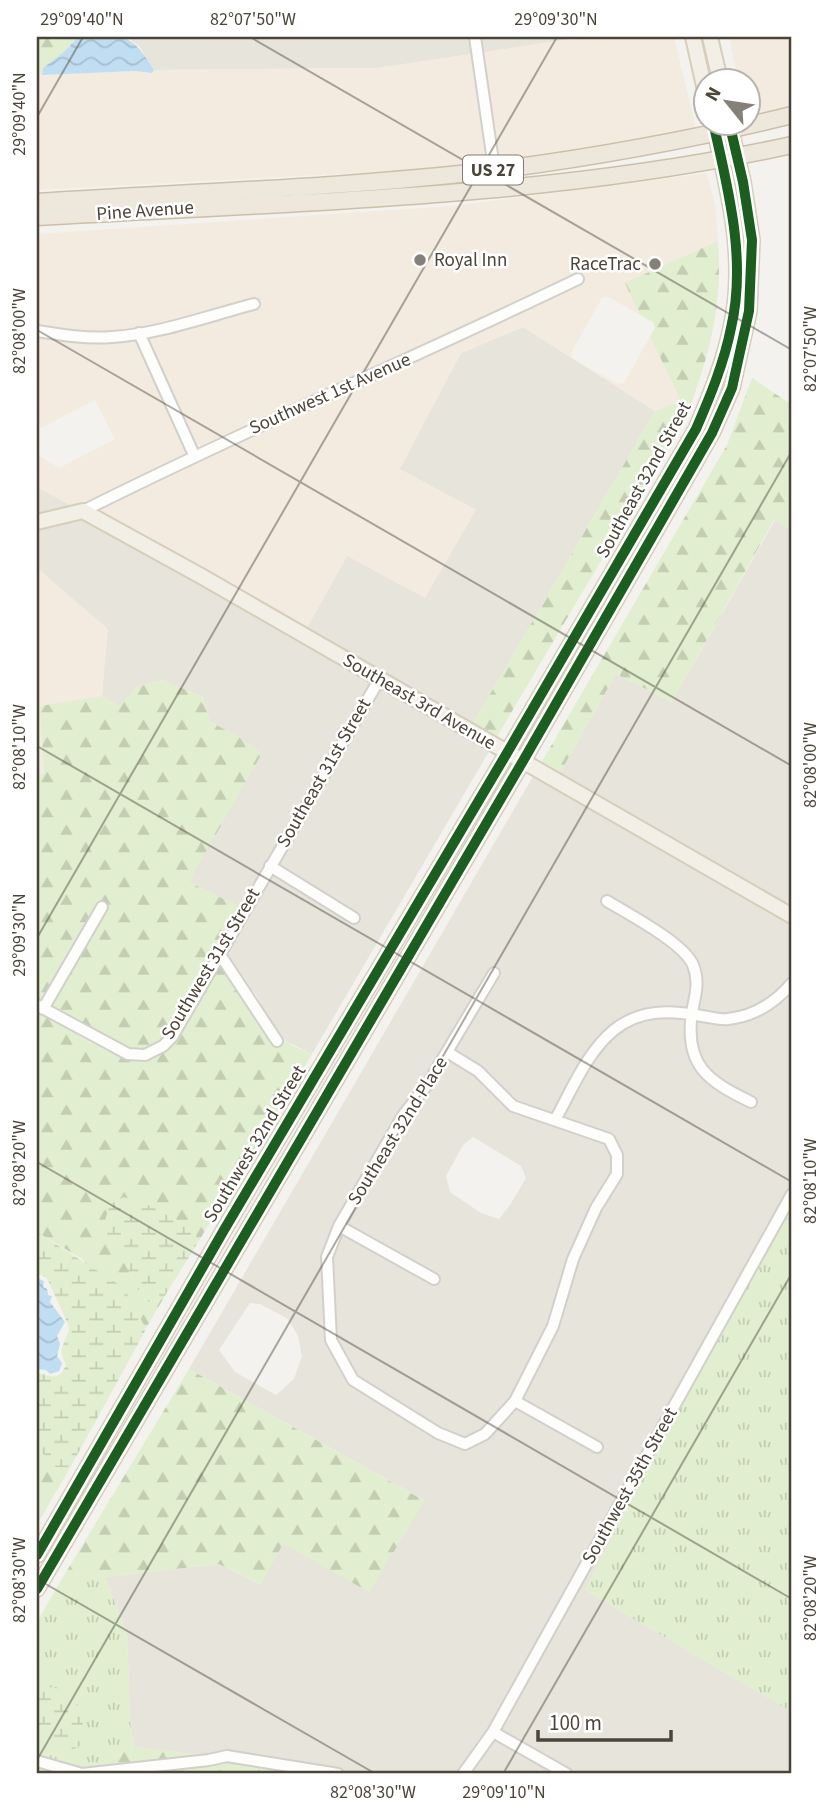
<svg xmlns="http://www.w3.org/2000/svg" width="829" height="1811" font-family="'Source Sans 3',sans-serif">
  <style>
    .residential { fill: #e7e4dc; fill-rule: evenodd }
    .commercial { fill: #f3ebdf }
    .grass { fill: url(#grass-tufts) }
    .forest { fill: url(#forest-firs) }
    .wetland { fill: url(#wetland-marsh) }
    .water { fill: url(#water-waves) }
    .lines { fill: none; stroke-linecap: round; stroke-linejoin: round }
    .minor-casing { stroke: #d2d0cb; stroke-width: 14 }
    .major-casing { stroke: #d6cebb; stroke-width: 18 }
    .highway-casing { stroke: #ccbfa9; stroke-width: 19 }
    .minor { stroke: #fdfdfc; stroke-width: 10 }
    .major { stroke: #f2efe6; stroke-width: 14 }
    .highway { stroke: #ede8db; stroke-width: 16 }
    .cycleway-casing { stroke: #fff; stroke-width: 15 }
    .cycleway { stroke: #1b5e20; stroke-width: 10 }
    .ticks { fill: none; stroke: #4b4439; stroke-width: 2; stroke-opacity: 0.45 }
    .poi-dot { fill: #868178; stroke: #fff; stroke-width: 2.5 }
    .labels { text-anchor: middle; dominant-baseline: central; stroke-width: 5; stroke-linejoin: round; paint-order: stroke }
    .shield { fill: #fff; stroke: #817c74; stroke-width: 2 }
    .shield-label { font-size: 18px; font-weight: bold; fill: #4b4439 }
    .street-label { font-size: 19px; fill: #4b4439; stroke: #fff }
    .poi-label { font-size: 19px; fill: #4b4439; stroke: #fff; text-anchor: start }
    .neatline { fill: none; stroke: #4b4439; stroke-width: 2.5 }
    .ticks-label { font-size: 18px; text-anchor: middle; fill: #4b4439 }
  </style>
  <defs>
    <pattern id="grass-tufts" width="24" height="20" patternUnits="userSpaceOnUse" patternTransform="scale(1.75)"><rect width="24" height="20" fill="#e1eecf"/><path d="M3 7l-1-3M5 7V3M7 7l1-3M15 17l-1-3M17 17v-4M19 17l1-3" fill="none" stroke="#c3cdb2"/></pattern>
    <pattern id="forest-firs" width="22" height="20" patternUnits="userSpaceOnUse" patternTransform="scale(1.75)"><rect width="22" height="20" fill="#e1eecf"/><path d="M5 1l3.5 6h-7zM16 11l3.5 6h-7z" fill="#c3cdb2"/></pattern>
    <pattern id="wetland-marsh" width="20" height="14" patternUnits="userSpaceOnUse" patternTransform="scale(1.75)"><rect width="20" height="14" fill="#e1eecf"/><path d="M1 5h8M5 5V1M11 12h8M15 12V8" fill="none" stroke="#c3cdb2"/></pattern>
    <pattern id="water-waves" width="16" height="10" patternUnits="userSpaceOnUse" patternTransform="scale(1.75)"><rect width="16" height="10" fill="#c0ddf1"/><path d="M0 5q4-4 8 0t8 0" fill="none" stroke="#a6bfcf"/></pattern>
  </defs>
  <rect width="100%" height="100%" fill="#f4f2ee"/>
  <path class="residential" d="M127,37H584L378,68L154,70L140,47Z
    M523,327L655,411L471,727L305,631L347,556L476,510L399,469L461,353Z
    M37,487L39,488L76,508L37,517Z
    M82,516L372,681L240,907L189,882L232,733L210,722L203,697L163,680L137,687L119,706L102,696L107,629L37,568V526Z
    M775,520L792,530V910L540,765L541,763L561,771L616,674L672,702Z
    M381,686L491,748L312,1054L286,1041L272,1025L255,993L245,985L225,953L272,873L356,924L361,917L276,865Z
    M535,773L792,921V1189L585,1590L792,1712V1774H356L134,1747L130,1722L127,1634L105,1577L219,1564L260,1584L283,1544L424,1500L189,1369ZM473,1137L521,1166L526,1178L510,1205L499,1219L481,1213L450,1192L446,1176L463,1145ZM250,1303L260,1304L288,1319L298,1336L302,1356L294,1379L276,1395L235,1372L219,1350Z"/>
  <path class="commercial" d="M584,37H674L697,133L605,149L451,168L37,190V75L135,71L152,73L154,70L378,68Z
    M729,37H792V110L748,119V80H738Z
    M707,173L716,208L718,241L626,283L640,315L608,297L602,298L571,353L573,359L523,327L461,353L400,469L476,510L425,598L347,556L305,631L37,487V454L59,468L115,439L95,400L37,430V234L452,206Z
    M650,336L681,401L655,411L575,360L618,384L624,383Z
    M37,568L108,629L102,696L41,706L44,773L37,776Z"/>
  <path class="grass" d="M792,1189V1712L585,1590Z
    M84,1570L105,1577L127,1634L130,1722L134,1747L104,1762L37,1774V1726L50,1738L42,1686L37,1697V1622L57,1587Z"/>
  <path class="forest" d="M37,37H78L65,51L43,68L42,74L37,75Z
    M718,241C723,305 709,358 686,417L495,740L471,727L655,411L681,401L650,336L655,328L653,322L640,315L625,283Z
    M752,378L792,405V530L774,520L672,702L616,674L561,771L541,763L727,445Z
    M163,680L203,697L210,722L232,733L262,753L189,882L240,907L212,951L213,953L168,1034C156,1046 145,1050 129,1049L37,1000V776L44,773L40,706L102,696L119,706L137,687Z
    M219,963L275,1047L283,1043L245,985C263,1000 267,1026 286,1041C293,1047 304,1050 312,1054L197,1244L196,1236C171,1216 155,1205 124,1197L103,1227L147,1302L163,1299L145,1330L144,1325L82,1259L37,1232V1010C65,1026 114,1063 145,1060C156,1059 168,1048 176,1040Z
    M189,1369L425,1501L369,1592L283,1544L261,1584L219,1564L105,1577L84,1570L57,1587Z
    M37,1448L56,1467L70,1468L37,1524Z
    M134,1747L356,1774H42L63,1768L104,1762Z"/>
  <path class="wetland" d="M124,1197C155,1205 171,1216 196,1236L197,1244L163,1299L147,1302L103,1227L110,1204Z
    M37,1232L124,1288L144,1325L145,1331L70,1468L56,1467L37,1448V1373C51,1375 58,1383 66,1365C65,1362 63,1359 62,1355C60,1346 68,1337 69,1328C69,1325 49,1282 47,1279C45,1276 40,1275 37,1274Z
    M42,1686L62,1689L80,1709L85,1735L80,1746L71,1750L50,1738L37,1726V1697Z"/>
  <path class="water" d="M78,37C123,37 129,29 154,70L152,73L135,71L42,75L43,68L65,51Z
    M37,1278L44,1281L43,1287L47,1289L48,1295L52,1296L50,1302L65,1322L57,1336L60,1344L57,1356L62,1363L59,1371L50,1374L46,1370L37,1369Z"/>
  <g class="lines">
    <defs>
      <path id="minor" d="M475,37L495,175
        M37,331C62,335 87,339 112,337C156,335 211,315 254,304
        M139,333L194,455
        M83,511C246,429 414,358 578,279
        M270,866L354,918
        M607,901C628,914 684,943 693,965C700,982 695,996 692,1012C684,1066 708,1081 751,1102
        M219,953L277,1041
        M37,1005L128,1054L145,1055L163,1046L172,1037L379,680
        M43,1009L102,907
        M447,1052L478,1071L513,1106L609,1139L617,1155V1174L596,1208L573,1259L553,1326L515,1401L485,1434L465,1444L438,1433L353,1380L331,1340L327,1257L339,1226L404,1114L427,1085L494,973
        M555,1120C572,1090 586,1053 614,1030C640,1009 670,1010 702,1016C710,1017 720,1020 728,1019C755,1016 775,1003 792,983
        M339,1226L434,1279
        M515,1401L597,1447
        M493,1732L567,1774
        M37,1761L82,1774L209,1760L227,1756L338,1774
        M463,1774L493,1732L792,1194"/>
      <path id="major" d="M693,37L706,95
        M710,37L720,80
        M37,522L83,511L201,576L792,916
        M37,1555L224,1230L507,753L696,429C710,397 724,363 731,328C747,260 728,189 713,122
        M37,1589L523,761L712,433L732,388L749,311L752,240L743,182L729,122"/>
      <path id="highway" d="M37,202C190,192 344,188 496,170C595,157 695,139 792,115
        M37,217C288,202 546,199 792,145"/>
    </defs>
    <use href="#minor" class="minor-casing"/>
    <use href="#major" class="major-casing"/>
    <use href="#highway" class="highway-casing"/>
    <use href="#minor" class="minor"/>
    <use href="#major" class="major"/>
    <use href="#highway" class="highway"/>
    <defs>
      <path id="cycleway" d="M37,1555L224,1230L507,753L696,429C710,397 724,363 731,328C747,260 728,189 713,122
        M37,1589L523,761L712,433L732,388L749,311L752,240L743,182L729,122"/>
    </defs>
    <use href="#cycleway" class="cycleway-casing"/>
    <use href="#cycleway" class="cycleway"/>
  </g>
  <path class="ticks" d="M250,37L792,350M37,117L83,37M37,330L792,766M37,746L792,1182M37,938L557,37M37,1162L792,1599M37,1579L376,1774M37,1760L792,451M503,1774L792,1273"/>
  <g class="poi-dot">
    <circle cx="420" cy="260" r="7"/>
    <circle cx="655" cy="264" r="7"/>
  </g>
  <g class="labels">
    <rect class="shield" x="463" y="155.5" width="60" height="29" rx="5"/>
    <g class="shield-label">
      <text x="493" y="170">US 27</text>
    </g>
    <g class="street-label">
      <text transform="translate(145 211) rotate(-4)">Pine Avenue</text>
      <text transform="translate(330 394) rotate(-24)">Southwest 1st Avenue</text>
      <text transform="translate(644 480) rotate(-61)">Southeast 32nd Street</text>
      <text transform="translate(419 702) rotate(30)">Southeast 3rd Avenue</text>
      <text transform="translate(324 773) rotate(-60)">Southeast 31st Street</text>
      <text transform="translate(211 964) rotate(-59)">Southwest 31st Street</text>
      <text transform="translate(398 1131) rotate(-58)">Southeast 32nd Place</text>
      <text transform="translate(255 1144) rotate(-59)">Southwest 32nd Street</text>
      <text transform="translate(630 1486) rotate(-61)">Southwest 35th Street</text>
    </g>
    <g class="poi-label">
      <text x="434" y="260">Royal Inn</text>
      <text x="641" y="264" text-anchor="end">RaceTrac</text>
    </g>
  </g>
  <rect width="829" height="1811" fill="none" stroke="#ffffff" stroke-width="77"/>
  <g transform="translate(727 102) rotate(300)"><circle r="33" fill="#ffffff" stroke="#b7b4b0" stroke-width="2"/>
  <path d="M0-5L12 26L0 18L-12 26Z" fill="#868178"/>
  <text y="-10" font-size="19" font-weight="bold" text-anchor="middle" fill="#4b4439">N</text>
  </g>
  <path d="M538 1730v10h133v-10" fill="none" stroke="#4b4439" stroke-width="3.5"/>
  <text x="549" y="1730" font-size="21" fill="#4b4439" stroke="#ffffff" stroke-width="5" paint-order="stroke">100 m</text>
  <rect x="38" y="38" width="752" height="1734" class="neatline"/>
  <g class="ticks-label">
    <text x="82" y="25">29°09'40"N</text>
    <text x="253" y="25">82°07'50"W</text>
    <text x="556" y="25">29°09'30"N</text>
    <text transform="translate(19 114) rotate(-90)" y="6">29°09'40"N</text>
    <text transform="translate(19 331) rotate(-90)" y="6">82°08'00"W</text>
    <text transform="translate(810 349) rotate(-90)" y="6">82°07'50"W</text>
    <text transform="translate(19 747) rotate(-90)" y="6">82°08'10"W</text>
    <text transform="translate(810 765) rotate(-90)" y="6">82°08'00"W</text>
    <text transform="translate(19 935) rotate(-90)" y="6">29°09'30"N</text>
    <text transform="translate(19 1163) rotate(-90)" y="6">82°08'20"W</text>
    <text transform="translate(810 1181) rotate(-90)" y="6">82°08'10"W</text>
    <text transform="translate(19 1580) rotate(-90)" y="6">82°08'30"W</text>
    <text transform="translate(810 1598) rotate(-90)" y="6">82°08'20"W</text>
    <text x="373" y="1798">82°08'30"W</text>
    <text x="504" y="1798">29°09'10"N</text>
  </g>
</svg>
